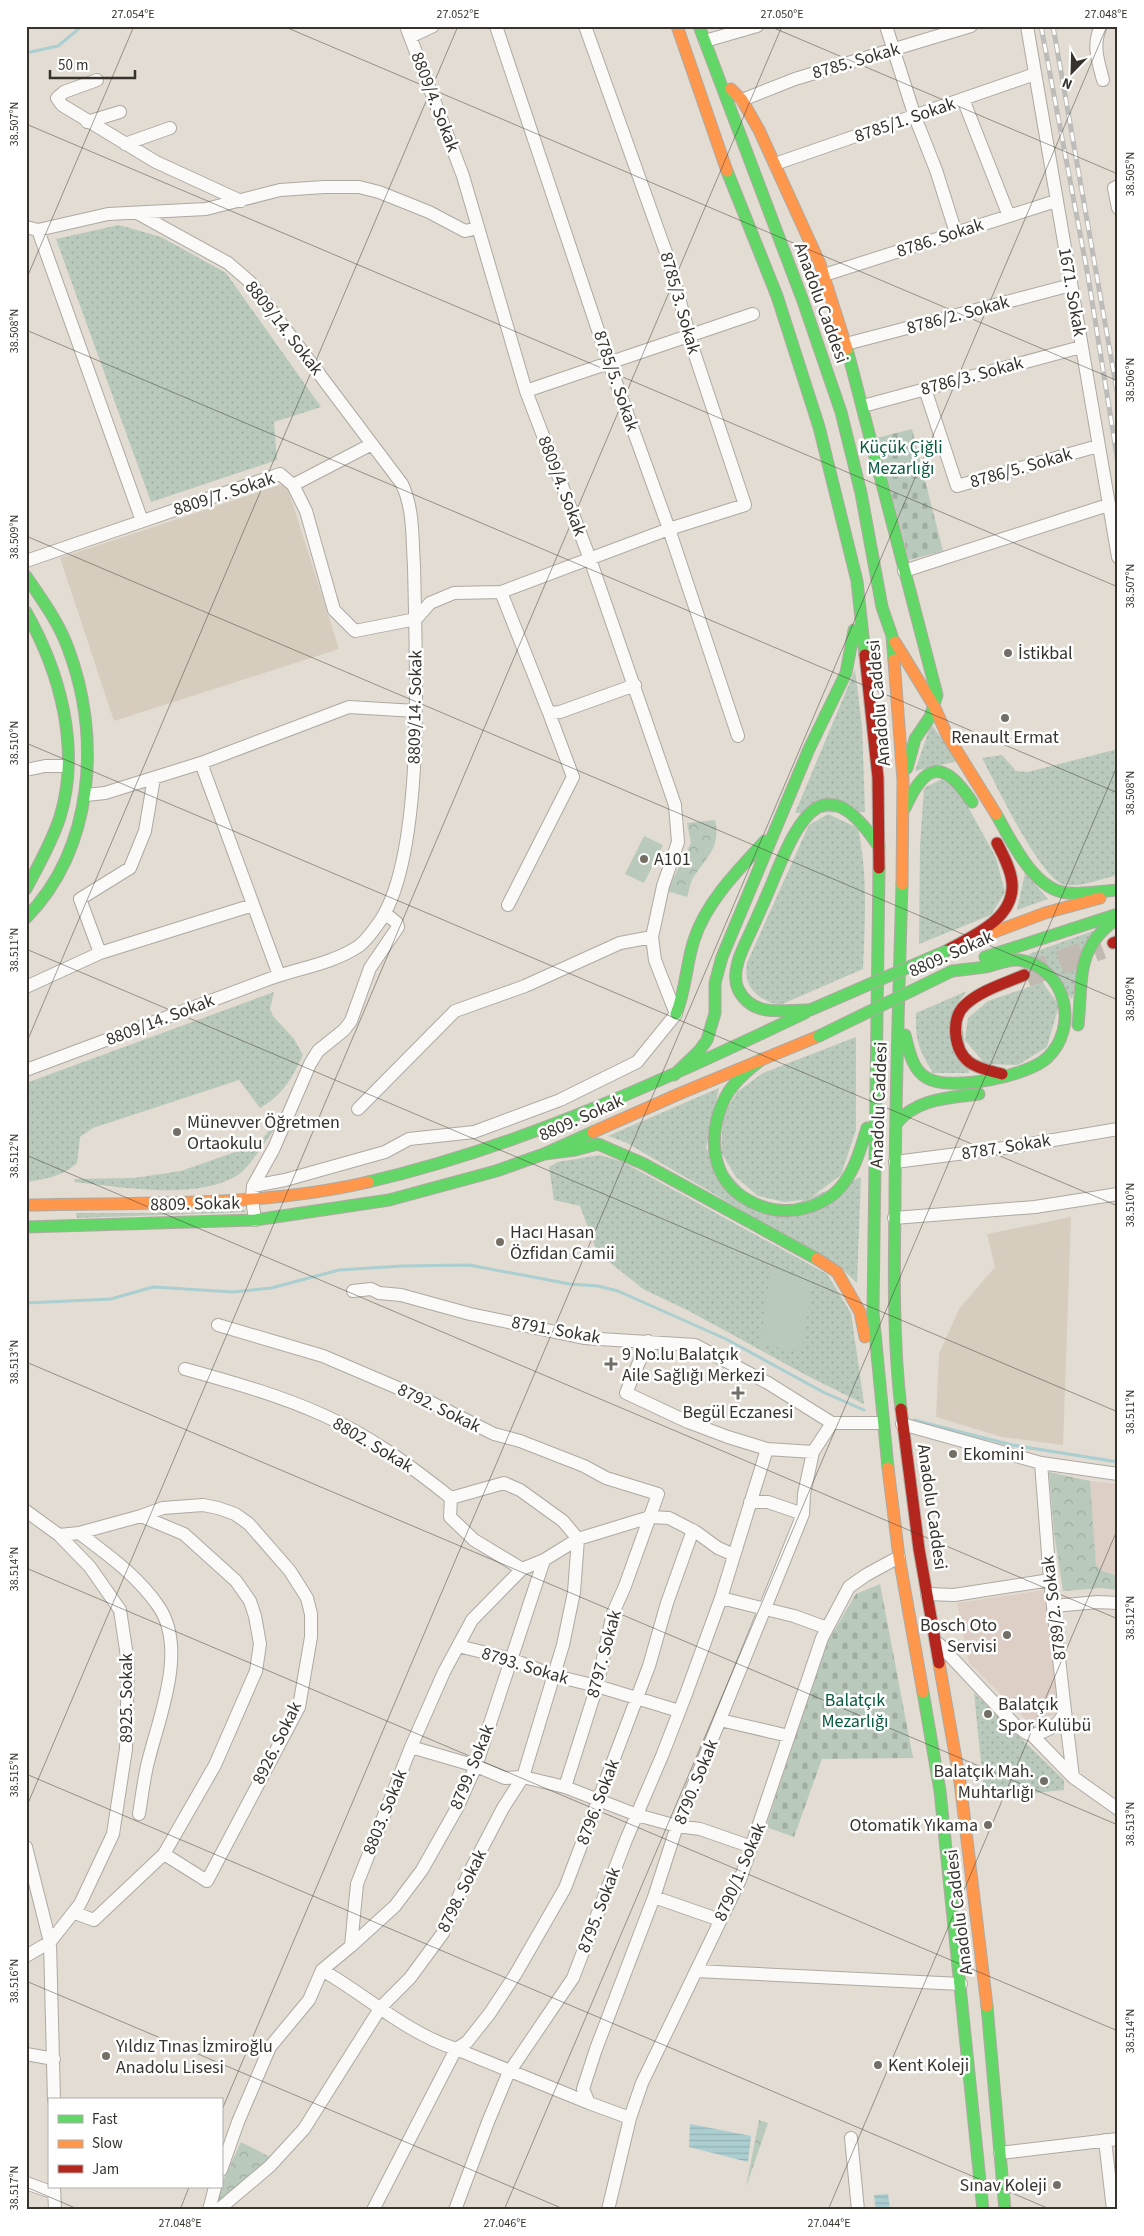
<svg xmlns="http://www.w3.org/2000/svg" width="1144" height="2236" font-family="'Source Sans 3',sans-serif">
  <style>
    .commercial { fill: #decfc6 }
    .industrial { fill: #d6cdbf }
    .grass { fill: url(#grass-dots) }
    .cemetery { fill: url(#cemetery-stones) }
    .park { fill: url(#park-crowns) }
    .garden { fill: #b9c9bb }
    .water { fill: url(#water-rules) }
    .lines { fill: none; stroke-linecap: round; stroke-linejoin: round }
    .stream { stroke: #abced1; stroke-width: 3 }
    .highway-tunnel { stroke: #c0bab1; stroke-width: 24; stroke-dasharray: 24 12; stroke-linecap: butt }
    .street-casing { stroke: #aea9a1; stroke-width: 14 }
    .fast-casing { stroke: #aea9a1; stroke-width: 13 }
    .slow-casing { stroke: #aea9a1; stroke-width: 13 }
    .jam-casing { stroke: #aea9a1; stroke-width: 13 }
    .street { stroke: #fbfaf8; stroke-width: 12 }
    .fast { stroke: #63d668; stroke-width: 11 }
    .slow { stroke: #ff974d; stroke-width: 11 }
    .jam { stroke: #b3261e; stroke-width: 11 }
    .rail-casing { stroke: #bdbcb9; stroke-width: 5 }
    .rail { stroke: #fff; stroke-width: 3; stroke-dasharray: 9; stroke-linecap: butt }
    .fast-bridge-casing { stroke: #aea9a1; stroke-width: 13; stroke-linecap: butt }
    .fast-bridge { stroke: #63d668; stroke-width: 11 }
    .ticks { fill: none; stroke: #37332c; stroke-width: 1; stroke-opacity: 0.45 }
    .poi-dot { fill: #736e66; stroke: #fff; stroke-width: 2 }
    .labels { text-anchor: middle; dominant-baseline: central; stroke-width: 5; stroke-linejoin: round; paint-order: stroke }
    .street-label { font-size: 18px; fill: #37332c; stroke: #fff }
    .park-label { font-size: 18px; fill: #085a3e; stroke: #fff }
    .poi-label { font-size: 18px; fill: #37332c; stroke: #fff; text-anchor: start }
    .neatline { fill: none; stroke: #37332c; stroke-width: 2 }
    .ticks-label { font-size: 12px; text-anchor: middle; fill: #37332c }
  </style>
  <defs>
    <pattern id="grass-dots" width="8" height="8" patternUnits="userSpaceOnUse" patternTransform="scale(1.25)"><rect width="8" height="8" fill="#b9c9bb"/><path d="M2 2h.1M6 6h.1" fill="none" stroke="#a0ada1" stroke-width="1.8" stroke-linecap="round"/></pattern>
    <pattern id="cemetery-stones" width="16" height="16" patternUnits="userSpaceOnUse" patternTransform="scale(1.25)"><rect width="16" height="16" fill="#b9c9bb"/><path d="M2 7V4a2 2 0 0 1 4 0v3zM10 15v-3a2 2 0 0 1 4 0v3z" fill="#a0ada1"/></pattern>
    <pattern id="park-crowns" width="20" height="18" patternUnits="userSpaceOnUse" patternTransform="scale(1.25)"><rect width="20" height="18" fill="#b9c9bb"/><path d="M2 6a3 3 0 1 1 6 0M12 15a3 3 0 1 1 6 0" fill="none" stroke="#a0ada1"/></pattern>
    <pattern id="water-rules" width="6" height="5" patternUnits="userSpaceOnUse" patternTransform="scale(1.25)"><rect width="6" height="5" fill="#abced1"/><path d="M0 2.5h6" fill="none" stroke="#94b1b4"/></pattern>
  </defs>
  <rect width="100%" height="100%" fill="#e2dcd2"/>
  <path class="commercial" d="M1090,1481L1118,1484V1576L1102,1571L1096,1565Z
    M1044,1590L1060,1705L1055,1714L1037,1720H1027L969,1663L957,1603Z"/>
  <path class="industrial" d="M286,483L339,649L114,721L60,558Z
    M1071,1217L1063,1445L1002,1437L936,1417L939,1354L959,1309L995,1267L987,1234Z"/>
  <path class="grass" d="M119,225L161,237L226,273L321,407L274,422L277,460L151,502L56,239Z
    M855,670L862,726L865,812L795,813Z
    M931,724L958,761L915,771Z
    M1118,749V875C1101,879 1082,887 1065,885C1041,881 995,782 982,758L1002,755L1016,771L1028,772Z
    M942,779L960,792L996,858L1005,892L991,915L919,944L920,846L924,788Z
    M828,814L858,828C868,875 865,922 863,969L780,1005C757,1000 743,987 747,963L809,825Z
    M1025,873L1048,899L1017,910Z
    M1093,931L1072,999L1029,954Z
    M1037,975L1059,1005L1047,1047L1018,1065L985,1064L965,1040L968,1018L988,1001L1032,986L1028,978Z
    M967,991L959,1001L969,1073H933C919,1050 915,1040 916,1013Z
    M274,992L270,1009L273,1016L294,1039L303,1055C292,1078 283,1095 260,1108L239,1080L93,1128L80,1137L77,1163C61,1177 46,1179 26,1182V1083Z
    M856,1037V1130L841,1175L809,1199L785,1202L758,1196L736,1177L721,1152L723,1116L737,1092L763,1073Z
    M719,1088L706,1148L766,1215L861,1177L857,1283L842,1269L627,1143L608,1136Z
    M273,1126L276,1127C266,1140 250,1167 238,1175C196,1201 122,1187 75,1182L74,1179L134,1178L181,1171L258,1144Z
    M600,1155L623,1162L827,1274L851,1313L864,1404L806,1375L691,1312L643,1289L597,1252L580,1206L554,1200L549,1167L558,1162Z
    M244,1210L246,1212L77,1218L76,1213H187Z
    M974,1693L1064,1780V1790L994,1797L984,1791Z"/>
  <path class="cemetery" d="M912,429L943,551L909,560L877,438Z
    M880,1584L913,1758L822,1759L794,1837L766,1827L825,1646L856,1594Z"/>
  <path class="park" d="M715,820C721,848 707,856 693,878C690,883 689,891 687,897L667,891L691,843L687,823Z
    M1049,1472L1090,1481L1096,1565L1102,1571L1118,1576V1590L1101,1588L1063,1591L1054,1533Z
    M759,2120L768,2123L746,2187Z
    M241,2142L274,2159L224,2205L215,2198Z"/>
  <path class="garden" d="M644,836L663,845L644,883L625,874Z
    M771,1270L813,1276L802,1351L760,1345Z"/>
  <path class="water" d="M690,2124L751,2136L748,2162L689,2147Z
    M888,2194L890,2210H876L874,2195Z"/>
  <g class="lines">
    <path class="stream" d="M26,53L58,46L82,26
      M26,1303L111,1299L153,1287L233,1292L271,1288L339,1270L402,1266L469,1265L570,1284L598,1286L618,1291L726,1339L823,1392L864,1410
      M914,1420L1012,1445L1118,1462"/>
    <path class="highway-tunnel" d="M1026,975L1102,947"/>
    <defs>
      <path id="street" d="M496,26L609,363L669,529L738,736
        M886,26L915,117L936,170L956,233
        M1027,26L1118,557
        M1101,26C1092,45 1098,61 1103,80
        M410,37L433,26
        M705,41L757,26
        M97,80L64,92L57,98L62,105L156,162L241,201
        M963,99L1009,216
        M742,100L795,79L971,26
        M87,122L120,112
        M125,144L170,128
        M775,164L1035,74
        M1118,186L1114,188L1118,208
        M26,227L38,230L108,214L206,209L280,190L324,187H359L379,192L429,212L465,231L478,228
        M38,230L142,521
        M824,275L1056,201
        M846,344L1071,285
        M925,389L957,486L1098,446
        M526,391L753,314
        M863,406L1081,347
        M293,485L372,444
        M26,561L280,474L293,485L306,511L334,610L355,631L416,619L430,603L454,593L501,592L669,529L745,505L693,349L668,258L585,26
        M904,571L1108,505
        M501,592L549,713L560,712L635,685
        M201,763L279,975
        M26,770L45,766H67
        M86,795L105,793L201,763L349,707L416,711
        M508,905L573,777L549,713
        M100,953L80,899L130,868L145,831L154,778
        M26,987L100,953L253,905
        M26,1070C107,1040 188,1009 269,979C299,968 332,964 359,946C366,941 373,931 378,924C413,876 416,752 416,692C416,650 415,608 414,566C412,538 414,510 402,484L250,282L228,263L139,214
        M358,1109L455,1011L525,986L620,943L652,937
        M895,1162L1012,1147L1118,1129
        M253,1186L285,1180L385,1152L409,1139L474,1132L560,1100L637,1062L676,1014L655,960L652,937L663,886L678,842L675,805L590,559L526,391L463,176L406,26
        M894,1218L1035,1207L1118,1194
        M255,1220L252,1199L253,1186L274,1148L310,1064L318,1051L344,1030L351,1021L370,968L398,927L397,923L385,913
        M353,1291L371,1289L379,1293L401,1295L470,1314L584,1338L695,1345L768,1383L832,1423
        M218,1325L323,1356L426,1400L494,1434L520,1441L584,1466L606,1478L658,1494L625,1586L613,1613L597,1686L565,1787
        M648,1341L626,1393L688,1422L728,1437L767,1449L813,1452
        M185,1369C231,1382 279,1395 323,1415C370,1436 411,1466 451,1498L450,1517L474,1540L522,1569
        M832,1423H882
        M902,1424L1041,1463L1118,1474
        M750,1502H768L803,1514
        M26,1511L59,1535L90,1567L120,1610L128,1663L126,1749L113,1834L80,1904L50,1942L26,1847
        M79,1533C108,1555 138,1576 159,1607C187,1649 160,1715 149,1758C144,1776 142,1796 139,1814
        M59,1535L79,1533L141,1516L163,1508L203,1505L218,1508L235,1514L249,1524L290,1571L307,1598L311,1614V1637L299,1707L207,1881L164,1854
        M927,1594L954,1595L1050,1580
        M721,1598L794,1616L827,1628
        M1054,1606L1098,1602L1118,1603
        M939,1644L1014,1724L1026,1733L1032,1735L1073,1777L1118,1809
        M458,1646L511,1659L555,1676L597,1686L679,1711
        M1065,1711L1073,1777
        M720,1720L789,1736
        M1032,1735C1047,1732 1059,1726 1065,1711L1050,1580L1041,1463
        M411,1747L476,1766L505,1778L523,1777L565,1787L637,1815L677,1826L700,1829L752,1847
        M654,1897L720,1920
        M75,1913L94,1920L164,1854L215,1765L256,1671L260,1644L255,1616L250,1601L236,1581L184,1534L141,1516
        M351,1946L395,1906L422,1870L457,1808L476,1766L544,1560
        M26,1956L50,1942L54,2100
        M322,1970C367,1996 407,2033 456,2049L589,2103
        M696,1971L961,1984
        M26,2054L54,2059
        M630,2118L589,2103L583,2089L596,2049L654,1897L677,1826L803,1514L804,1494L813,1452L832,1423
        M851,2138L858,2210
        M1105,2140L1113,2210
        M1000,2153L1118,2139
        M221,2170L238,2122L270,2047L309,2000L322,1970L351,1946L357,1884L411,1747L444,1672L472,1620L522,1569L544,1560L578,1539L650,1517L669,1518L696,1532L718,1548L734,1555
        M26,2183L54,2193
        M54,2187L55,2210
        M209,2210L215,2187
        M218,2210L270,2166L304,2129L381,2007L410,1978L443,1933L469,1873L503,1808L523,1777L563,1645L574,1592L578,1539L563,1521L520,1490L504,1483L451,1498
        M373,2210L456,2049L467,2042L490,2013L515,1975L565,1888L649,1666L667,1603L693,1530
        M455,2210L488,2122L508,2074L573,1978L626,1840L662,1756L686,1694L721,1598L767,1449
        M608,2210L630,2118L642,2083L740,1880L822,1638L849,1587L866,1575L899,1557"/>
      <path id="fast" d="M699,26L803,301L841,412L861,493L882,607L892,636L894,660
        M727,171L777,296L819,427L857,581L865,655
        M847,349L937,695L930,717L915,739L907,768
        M26,576C42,600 58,621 68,648C101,736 95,847 26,918
        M26,612C60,672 81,748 60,817C52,842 38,866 26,889
        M905,808C926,762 943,759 972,802
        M996,814C1011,840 1034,891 1068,893C1084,894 1102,891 1118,890
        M879,868L873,1312L888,1468
        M985,957L1118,914
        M810,1010C784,1009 753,1019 738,989C730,971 744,946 751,931C759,913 767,896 774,878C800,815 826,765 879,847
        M676,1014C686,990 686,964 694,940C706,902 739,869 765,841
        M1078,1025C1083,979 1075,947 1118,918
        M905,1035C909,1050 912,1070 927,1078C950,1092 1028,1076 1047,1058C1080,1027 1066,967 1019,960C1009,959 1000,963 990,966C977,969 964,969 952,971
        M762,1059C750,1068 738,1078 729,1091C707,1126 707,1179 748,1200C765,1210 782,1213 802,1209C815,1206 830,1199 839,1189C855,1171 860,1150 867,1128
        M674,1075L699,1051L707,1040L715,1013V983L722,957L809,749L846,673L854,630
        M896,1124C916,1098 949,1098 979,1094
        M544,1154L575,1150L598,1144L644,1164L817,1259
        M368,1182C522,1146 662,1081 805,1013
        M26,1227L255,1220L389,1200L496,1171L544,1154L593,1132
        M901,1409C893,1341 894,1273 895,1205C895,1098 899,991 902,884
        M923,1692L940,1791L983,2210
        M987,2006L1005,2210"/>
      <path id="slow" d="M677,26L727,171
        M731,89L742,100L759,130L820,264L847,349
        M895,642L934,706L947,735L996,814
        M894,660L903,780L902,884
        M981,937L1045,913L1100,898
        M593,1132L681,1093L819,1036
        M26,1205C139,1202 257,1208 368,1182
        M817,1259L837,1272L860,1312L865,1337
        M888,1468L899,1557L923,1692
        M939,1663L960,1782L987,2006"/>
      <path id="jam" d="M865,655L878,778L879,868
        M1113,943L1118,941
        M946,951C972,936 1015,919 1012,883C1011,869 1003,855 997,843
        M1002,1074C991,1071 978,1069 969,1062C954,1050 950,1019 965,1005C981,990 1004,984 1024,975
        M901,1409L919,1549L939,1663"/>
    </defs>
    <use href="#street" class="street-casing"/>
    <use href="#fast" class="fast-casing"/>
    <use href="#slow" class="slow-casing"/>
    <use href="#jam" class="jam-casing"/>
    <use href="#street" class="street"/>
    <use href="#fast" class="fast"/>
    <use href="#slow" class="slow"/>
    <use href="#jam" class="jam"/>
    <defs>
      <path id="rail" d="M1041,26L1088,276L1118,463
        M1053,26L1118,397"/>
    </defs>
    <use href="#rail" class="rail-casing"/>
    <use href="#rail" class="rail"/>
    <defs>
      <path id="fast-bridge" d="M810,1010L946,951
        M819,1036L952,971"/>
    </defs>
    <use href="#fast-bridge" class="fast-bridge-casing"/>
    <use href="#fast-bridge" class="fast-bridge"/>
  </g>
  <path class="ticks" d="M283,26L1118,381M769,26L1118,174M26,124L1118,587M26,280L134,26M26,330L1118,793M26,536L1118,1000M26,743L1118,1206M26,949L1118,1412M26,1044L458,26M26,1155L1118,1619M26,1362L1118,1825M26,1568L1118,2031M26,1774L1052,2210M26,1808L782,26M26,1981L566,2210M221,2112L1107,26M26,2187L80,2210M180,2210L189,2187M504,2210L1118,764M828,2210L1118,1528"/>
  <g class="poi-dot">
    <circle cx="1008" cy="653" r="5"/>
    <circle cx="1005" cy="718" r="5"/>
    <circle cx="644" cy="859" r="5"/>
    <circle cx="177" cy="1132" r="5"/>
    <circle cx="500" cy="1242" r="5"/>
    <path d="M608.5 1356.5h5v5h5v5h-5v5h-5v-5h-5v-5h5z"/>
    <path d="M735.5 1385.5h5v5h5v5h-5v5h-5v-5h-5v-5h5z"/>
    <circle cx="953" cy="1454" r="5"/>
    <circle cx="1007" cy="1635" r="5"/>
    <circle cx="988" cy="1714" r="5"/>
    <circle cx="1044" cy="1781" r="5"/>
    <circle cx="988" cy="1825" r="5"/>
    <circle cx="106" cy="2056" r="5"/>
    <circle cx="878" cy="2065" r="5"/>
    <circle cx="1057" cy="2185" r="5"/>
  </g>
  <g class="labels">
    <g class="street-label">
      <text transform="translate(856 61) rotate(-16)">8785. Sokak</text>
      <text transform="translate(435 102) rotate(69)">8809/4. Sokak</text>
      <text transform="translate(905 120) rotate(-19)">8785/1. Sokak</text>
      <text transform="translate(940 238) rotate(-18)">8786. Sokak</text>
      <text transform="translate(1072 292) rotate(80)">1671. Sokak</text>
      <text transform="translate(680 303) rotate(74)">8785/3. Sokak</text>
      <text transform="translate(821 303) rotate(70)">Anadolu Caddesi</text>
      <text transform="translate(958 315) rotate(-15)">8786/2. Sokak</text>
      <text transform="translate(284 328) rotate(52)">8809/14. Sokak</text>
      <text transform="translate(972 376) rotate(-15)">8786/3. Sokak</text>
      <text transform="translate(616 381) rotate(71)">8785/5. Sokak</text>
      <text transform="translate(1021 468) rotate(-16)">8786/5. Sokak</text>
      <text transform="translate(562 486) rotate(69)">8809/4. Sokak</text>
      <text transform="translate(224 494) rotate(-18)">8809/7. Sokak</text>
      <text transform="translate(879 703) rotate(-95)">Anadolu Caddesi</text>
      <text transform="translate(415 707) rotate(-89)">8809/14. Sokak</text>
      <text transform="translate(951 954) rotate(-24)">8809. Sokak</text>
      <text transform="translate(160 1020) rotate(-21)">8809/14. Sokak</text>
      <text transform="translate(879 1105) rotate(-88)">Anadolu Caddesi</text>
      <text transform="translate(581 1118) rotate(-24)">8809. Sokak</text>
      <text transform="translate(1006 1147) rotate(-9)">8787. Sokak</text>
      <text transform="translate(195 1204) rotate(-1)">8809. Sokak</text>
      <text transform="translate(556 1330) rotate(10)">8791. Sokak</text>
      <text transform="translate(439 1408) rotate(26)">8792. Sokak</text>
      <text transform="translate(373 1445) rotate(31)">8802. Sokak</text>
      <text transform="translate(932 1507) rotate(82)">Anadolu Caddesi</text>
      <text transform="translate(1054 1608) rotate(-97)">8789/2. Sokak</text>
      <text transform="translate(604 1654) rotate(-75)">8797. Sokak</text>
      <text transform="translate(525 1666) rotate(17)">8793. Sokak</text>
      <text transform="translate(126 1698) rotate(-90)">8925. Sokak</text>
      <text transform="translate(277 1743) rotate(-64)">8926. Sokak</text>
      <text transform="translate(472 1767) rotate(-68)">8799. Sokak</text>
      <text transform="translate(696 1782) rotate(-68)">8790. Sokak</text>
      <text transform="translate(598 1802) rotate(-69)">8796. Sokak</text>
      <text transform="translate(385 1812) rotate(-68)">8803. Sokak</text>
      <text transform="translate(740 1872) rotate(-67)">8790/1. Sokak</text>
      <text transform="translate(462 1891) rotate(-64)">8798. Sokak</text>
      <text transform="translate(599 1910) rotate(-69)">8795. Sokak</text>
      <text transform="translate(959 1912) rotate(-97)">Anadolu Caddesi</text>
    </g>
    <g class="park-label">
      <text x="901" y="447">Küçük Çiğli<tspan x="901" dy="21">Mezarlığı</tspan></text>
      <text x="855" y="1700">Balatçık<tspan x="855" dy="21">Mezarlığı</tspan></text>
    </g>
    <g class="poi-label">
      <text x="1018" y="653">İstikbal</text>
      <text x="1005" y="737" text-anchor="middle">Renault Ermat</text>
      <text x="654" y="859">A101</text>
      <text x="187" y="1122">Münevver Öğretmen<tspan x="187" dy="21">Ortaokulu</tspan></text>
      <text x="510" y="1232">Hacı Hasan<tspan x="510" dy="21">Özfidan Camii</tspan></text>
      <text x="622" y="1354">9 No.lu Balatçık<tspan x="622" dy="21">Aile Sağlığı Merkezi</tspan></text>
      <text x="738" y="1412" text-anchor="middle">Begül Eczanesi</text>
      <text x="963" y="1454">Ekomini</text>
      <text x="997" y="1625" text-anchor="end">Bosch Oto<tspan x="997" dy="21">Servisi</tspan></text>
      <text x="998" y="1704">Balatçık<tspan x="998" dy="21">Spor Kulübü</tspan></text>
      <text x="1034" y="1771" text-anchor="end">Balatçık Mah.<tspan x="1034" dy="21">Muhtarlığı</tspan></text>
      <text x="978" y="1825" text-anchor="end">Otomatik Yıkama</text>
      <text x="116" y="2046">Yıldız Tınas İzmiroğlu<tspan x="116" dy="21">Anadolu Lisesi</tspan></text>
      <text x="888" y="2065">Kent Koleji</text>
      <text x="1047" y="2185" text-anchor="end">Sınav Koleji</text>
    </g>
  </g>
  <rect width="1144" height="2236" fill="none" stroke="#ffffff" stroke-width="55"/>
  <rect x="48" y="2098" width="175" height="90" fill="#ffffff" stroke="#afadab"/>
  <rect x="58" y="2115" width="25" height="8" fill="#63d668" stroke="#afadab"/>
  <text x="92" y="2124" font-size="15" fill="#37332c">Fast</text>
  <rect x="58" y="2140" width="25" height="8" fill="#ff974d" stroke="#afadab"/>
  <text x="92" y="2148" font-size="15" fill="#37332c">Slow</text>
  <rect x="58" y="2165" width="25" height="8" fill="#b3261e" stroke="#afadab"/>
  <text x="92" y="2174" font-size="15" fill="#37332c">Jam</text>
  <g transform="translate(1072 72) rotate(203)" stroke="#ffffff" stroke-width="4" paint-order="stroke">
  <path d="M0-4L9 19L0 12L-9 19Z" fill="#37332c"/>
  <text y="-8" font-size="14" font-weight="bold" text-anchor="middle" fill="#37332c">N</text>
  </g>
  <path d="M50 70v8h85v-8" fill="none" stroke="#37332c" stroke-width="2.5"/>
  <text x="58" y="70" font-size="15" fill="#37332c" stroke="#ffffff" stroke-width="4" paint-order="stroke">50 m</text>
  <rect x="28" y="28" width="1088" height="2180" class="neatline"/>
  <g class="ticks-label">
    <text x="133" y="18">27.054°E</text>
    <text x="458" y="18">27.052°E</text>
    <text x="782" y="18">27.050°E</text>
    <text x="1106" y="18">27.048°E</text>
    <text transform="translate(14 124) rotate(-90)" y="4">38.507°N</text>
    <text transform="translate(1130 174) rotate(-90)" y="4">38.505°N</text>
    <text transform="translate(14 331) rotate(-90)" y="4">38.508°N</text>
    <text transform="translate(1130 380) rotate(-90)" y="4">38.506°N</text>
    <text transform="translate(14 537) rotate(-90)" y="4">38.509°N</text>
    <text transform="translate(1130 586) rotate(-90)" y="4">38.507°N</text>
    <text transform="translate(14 743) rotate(-90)" y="4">38.510°N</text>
    <text transform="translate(1130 793) rotate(-90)" y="4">38.508°N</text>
    <text transform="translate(14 950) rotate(-90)" y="4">38.511°N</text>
    <text transform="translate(1130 999) rotate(-90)" y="4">38.509°N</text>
    <text transform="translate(14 1156) rotate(-90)" y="4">38.512°N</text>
    <text transform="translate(1130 1205) rotate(-90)" y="4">38.510°N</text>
    <text transform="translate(14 1362) rotate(-90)" y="4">38.513°N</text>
    <text transform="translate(1130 1412) rotate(-90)" y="4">38.511°N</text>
    <text transform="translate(14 1569) rotate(-90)" y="4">38.514°N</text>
    <text transform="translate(1130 1618) rotate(-90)" y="4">38.512°N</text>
    <text transform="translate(14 1775) rotate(-90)" y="4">38.515°N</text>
    <text transform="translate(1130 1824) rotate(-90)" y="4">38.513°N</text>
    <text transform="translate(14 1981) rotate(-90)" y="4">38.516°N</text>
    <text transform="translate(1130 2031) rotate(-90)" y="4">38.514°N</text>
    <text transform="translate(14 2188) rotate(-90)" y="4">38.517°N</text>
    <text x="180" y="2227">27.048°E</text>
    <text x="505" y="2227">27.046°E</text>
    <text x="829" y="2227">27.044°E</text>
  </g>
</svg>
